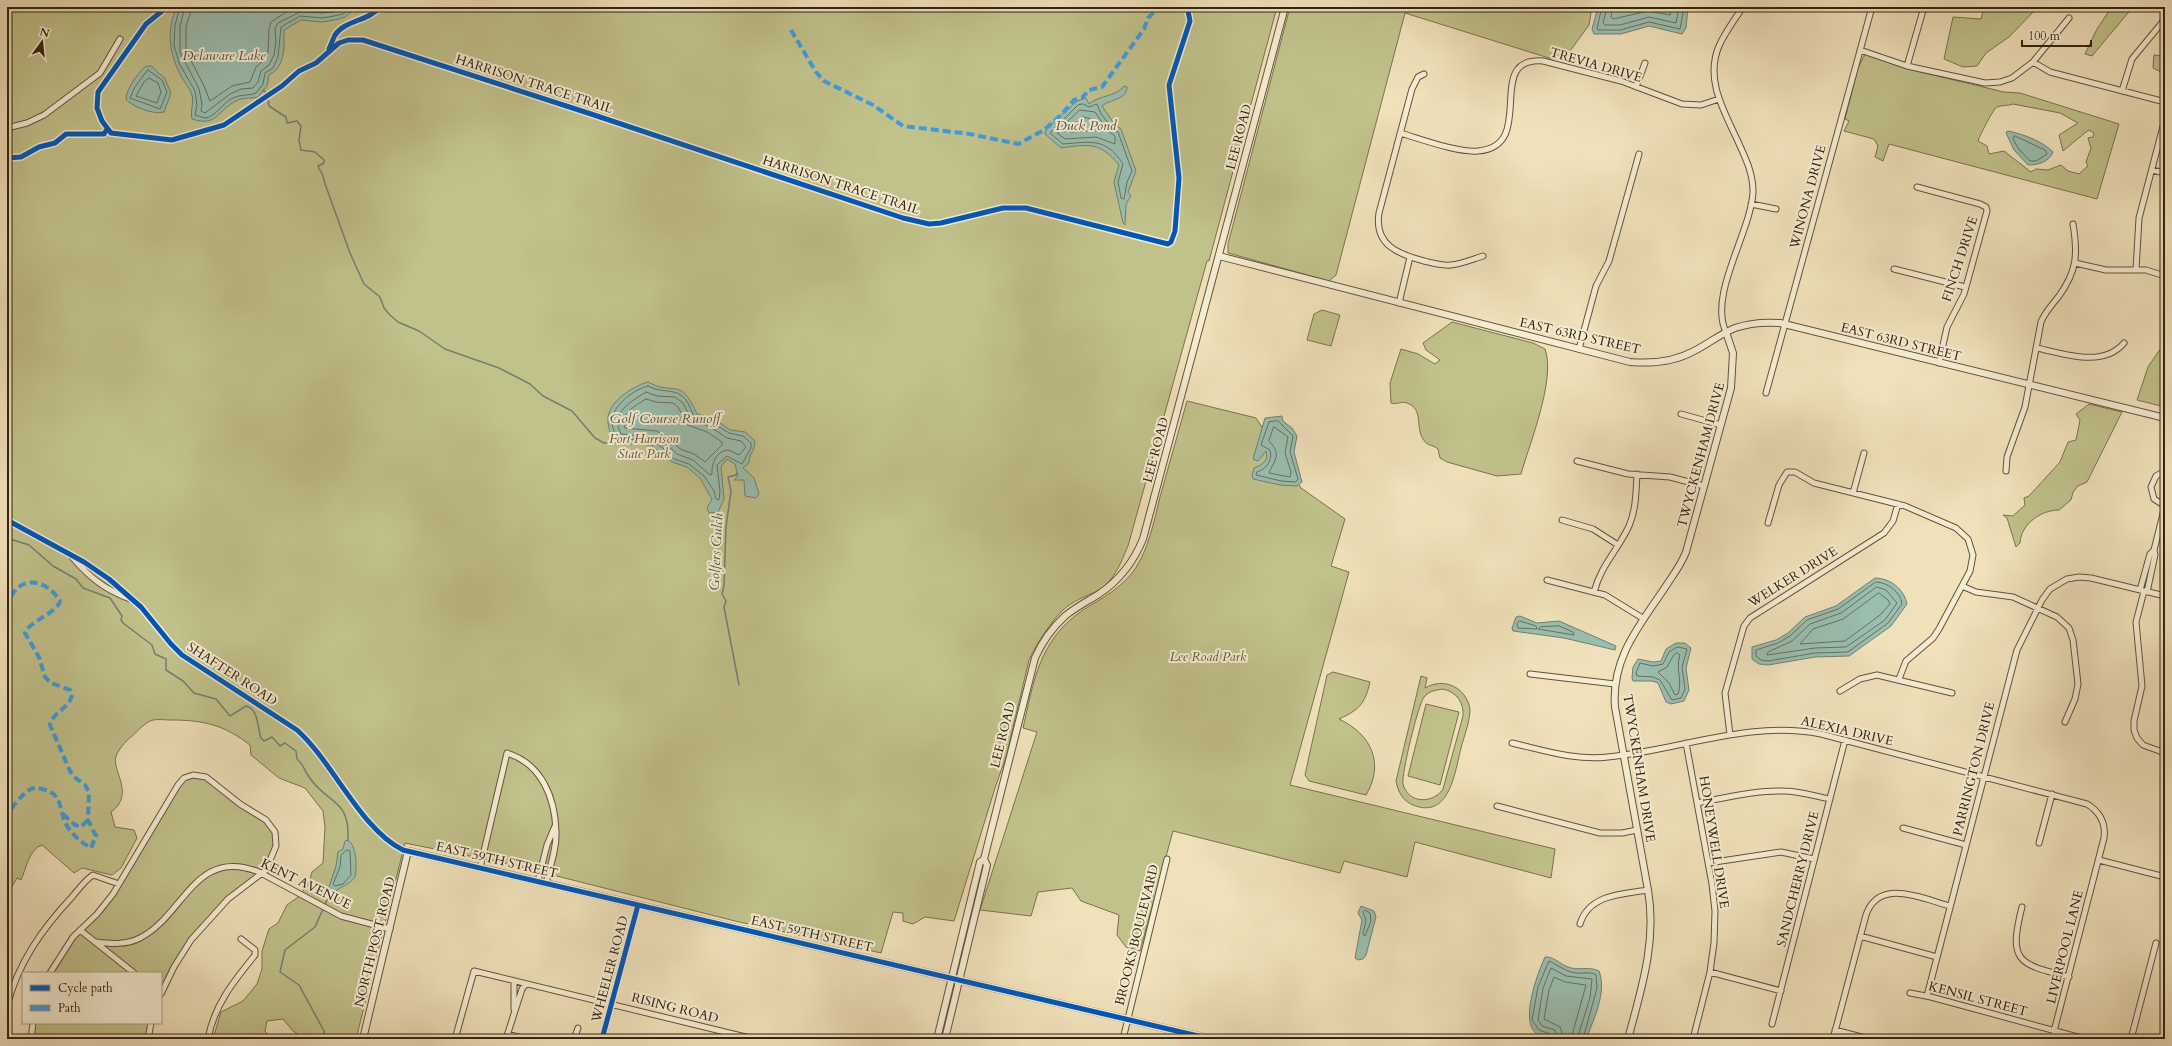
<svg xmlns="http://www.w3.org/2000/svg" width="2172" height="1046" font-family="Cardo,serif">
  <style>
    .green { fill: #c1c18b; stroke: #7a724e; fill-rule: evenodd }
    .water { fill: #9abeaf; stroke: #718070 }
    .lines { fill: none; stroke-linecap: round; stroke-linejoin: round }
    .shore { stroke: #677060; stroke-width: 1 }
    .stream { stroke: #718070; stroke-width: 1.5 }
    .minor-casing { stroke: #63523c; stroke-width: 7 }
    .tertiary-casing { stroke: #63523c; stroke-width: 8 }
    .minor { stroke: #f5ecd2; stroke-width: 5 }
    .tertiary { stroke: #f5ecd2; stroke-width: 6 }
    .quiet { stroke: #3e9cde; stroke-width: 4; stroke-dasharray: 8 4; stroke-linecap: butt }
    .cycleway-casing { stroke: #f5ecd2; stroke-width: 8 }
    .cycleway { stroke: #0057b8; stroke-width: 5 }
    .labels { text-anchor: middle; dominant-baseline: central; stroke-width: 4; stroke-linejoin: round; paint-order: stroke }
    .street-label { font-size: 13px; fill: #342312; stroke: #f5ecd2 }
    .park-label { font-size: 13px; font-style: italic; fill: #5e5236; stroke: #f5ecd2 }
    .water-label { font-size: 14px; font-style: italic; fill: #535241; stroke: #f5ecd2 }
  </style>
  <rect width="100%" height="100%" fill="#f0e1ba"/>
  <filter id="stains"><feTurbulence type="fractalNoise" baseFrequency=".005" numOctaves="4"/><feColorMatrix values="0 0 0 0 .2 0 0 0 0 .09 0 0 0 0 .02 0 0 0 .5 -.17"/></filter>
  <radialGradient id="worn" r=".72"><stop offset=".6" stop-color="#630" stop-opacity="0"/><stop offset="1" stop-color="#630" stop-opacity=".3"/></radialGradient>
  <path class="green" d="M7,7H1277L1209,261H1207L1128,546C1120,564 1114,583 1095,592C1084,597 1073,601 1063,610C1050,623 1037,643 1029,660L1006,757L995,788L954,921L925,917L913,924L903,921V913L893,912L881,953L735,921L509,864L405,843L356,1039H305L293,1031L283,1019L267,1021L265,1031L271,1039H213L221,1012L243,1001L257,984L262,969V951L269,929L278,923L287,905L298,897L309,883L312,872L323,863L325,827L323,811L305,788L279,778L251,755L250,745C224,725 204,720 171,720C165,720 158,719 153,720C145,722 137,732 131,737C125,742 119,749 116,756C111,770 136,794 111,812L115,827L134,830L137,838L121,868L112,875L82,868L74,873L42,845C29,849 26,869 21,880L17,878L7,895Z
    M1290,7H1592L1589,25L1567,55L1552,59L1405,13L1336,275L1329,281L1228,253V244Z
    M1984,7H2038L2009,37L1986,53L1977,66L1963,67L1944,59L1953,17L1981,19Z
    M2109,7H2133L2092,56L2085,54L2097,29L2111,8Z
    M1866,52L1921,72L2004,92L2020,93L2119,124L2097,199L1889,144L1883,161L1875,157L1878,146L1874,139L1844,131L1849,121L1845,119L1858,68ZM2013,104L2060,113L2078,123L2059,135L2063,151L2086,132L2089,130L2094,133L2093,137L2088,138L2091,148L2086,162L2088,166L2079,174L2068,171L2061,165L2048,170L2036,169L2031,172L2004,151L1989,154L1987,146L1978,141L1979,138C1982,132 1993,109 1997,107C2002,105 2008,106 2013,104Z
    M2154,55L2165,56V72H2161L2153,68Z
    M1322,310L1340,315L1331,346L1307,340L1314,314Z
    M1452,322L1533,343L1545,349C1556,379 1530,442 1521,474L1497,476L1447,462L1440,458L1438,449C1432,444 1428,447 1423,439C1415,427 1424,409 1407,403C1401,401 1396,405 1391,403L1390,383L1401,349L1418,354L1435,364L1440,360L1426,350L1423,343Z
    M2165,342V407L2137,400L2148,367Z
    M1187,401L1256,418L1301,488L1345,519L1331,566L1349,572L1290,785L1555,849L1551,878L1415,842L1407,877L1344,861L1340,873L1173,831L1140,951L1126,947L1117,935L1119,915L1081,901L1072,888L1038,892L1031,916L980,910L1037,732L1023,728C1034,680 1039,640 1083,610C1102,598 1122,588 1135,569C1149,548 1154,521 1160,497C1169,465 1178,433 1187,401Z
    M2089,404L2122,412L2087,482L2078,486L2073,492L2071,500L2059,510C2041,510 2021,524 2020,543L2016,547L2007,518L2003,515L2013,516L2025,505L2024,498L2029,496L2060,462L2068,442L2076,440L2080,420L2076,414Z
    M1333,672L1370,682C1365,704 1359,710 1339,719C1371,734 1385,763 1366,795L1309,781L1305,775L1327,675Z
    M1421,676L1427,678L1425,688C1444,677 1466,687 1470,709C1470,722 1464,736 1461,748C1455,771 1450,820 1413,805C1403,801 1398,792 1396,781ZM1443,689C1457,692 1464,703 1463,716L1443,789C1433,804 1408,804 1403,784C1401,775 1418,705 1424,697C1429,691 1436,690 1443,689Z
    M1426,704L1459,712L1440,785L1408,776Z
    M200,775L262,817L276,836L268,867L244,886L193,937L161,994V973H50L63,951L106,904L181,781Z
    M33,1023H151L148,1039H31Z"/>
  <path class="water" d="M177,7H356L345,17L335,20L322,22L301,20L284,30C284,46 286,66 269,75L267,86L258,97C250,99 243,97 236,101C216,111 218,127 192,119C190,111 194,103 192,95C190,88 184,82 181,76C169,53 166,30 177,7Z
    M1598,7H1688L1686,28L1682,34L1649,26L1621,34H1594L1592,29Z
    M146,66H152L157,72L164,77L171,93L164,112C154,115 132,107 126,99C127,88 137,74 146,66Z
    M1124,86L1127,87C1127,100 1110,99 1102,106L1115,125L1121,129L1136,171L1128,192L1131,196L1126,204L1125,225L1123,223L1114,182L1119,165C1100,142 1090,144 1061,148L1045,134L1046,129L1077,101L1086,98L1089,104C1099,95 1116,97 1124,86Z
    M2008,131C2023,134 2042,141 2053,152C2049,162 2038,165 2028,165L2014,150L2007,135L2006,132Z
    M648,382C676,397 679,375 697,414L713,418L730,430L745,432L755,441C755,450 749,454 749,463L743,468L754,478L759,494L756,498L745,496L744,480H734L738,476L735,464L727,459L721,467L724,499L718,512L709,513L707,508L712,499L700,478L687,467L672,462L651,445L614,443C612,436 608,429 608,421C606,403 633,386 648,382Z
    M1282,416L1283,421L1292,428L1297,436L1294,452L1302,482L1297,486L1280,485L1253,479L1252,476L1254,468C1262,465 1269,461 1266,451L1258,461L1253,459L1265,418Z
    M1875,578C1890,578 1904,589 1907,604L1891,626L1849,656L1815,657L1768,665L1759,664L1752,659V647L1776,640L1788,633L1805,617L1836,606Z
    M1520,616L1537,623L1559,621L1616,646L1615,650L1564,638L1513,631L1512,628L1516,617Z
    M1676,643H1685L1691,648L1686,668L1689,690L1684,701L1671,704L1666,702L1658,683L1652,681H1633L1632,678L1633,667L1638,659L1653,662L1661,661L1666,649Z
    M348,840C357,846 357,867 355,877C349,885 344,885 337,890C333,893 333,898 328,900L326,896L336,866L338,852L343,849L345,841Z
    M1361,906L1374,911L1376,917L1366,955L1363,959L1358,960L1355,958L1362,920L1358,913Z
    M1545,957C1553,956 1560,964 1568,967C1578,971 1589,966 1599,971C1607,992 1594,1019 1586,1039C1571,1039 1550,1042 1537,1034C1519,1022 1538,972 1545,957Z"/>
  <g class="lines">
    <path class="shore" d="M180,7L175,25L174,45L179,63L195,91L197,105L195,115L205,118C215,117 222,104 231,99C239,94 248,96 256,93L263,84L265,73L273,68L278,57L281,27L300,16L322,18L334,16L343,14L350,7
      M185,7L180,26V52L199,89L202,104L201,111L205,113L230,94L241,89L253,88L258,82L261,71L269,65L274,55L276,42L275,29L278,23L300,12L322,13L333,12L343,7
      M192,7L186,27V51L204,86L210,101L232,86L250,82L256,67L264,60L268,53L269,29L271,22L294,7
      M1602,7L1597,28L1598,30H1620L1649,22L1680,29L1684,7
      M1607,7L1603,23L1605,25H1620L1649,17L1676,23L1679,7
      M1613,7L1611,17L1613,19L1648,11L1670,15L1673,7
      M148,70L162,80L167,92L160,109L130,98L135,87Z
      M149,78L158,83L161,92L157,103L136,96L144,82Z
      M1083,104L1089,107L1097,104L1101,114L1112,128L1118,132L1132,171L1127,182L1124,199L1121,198L1118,182L1123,164C1106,137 1090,142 1063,144L1050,133L1078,105Z
      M1080,110L1095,112L1108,131L1115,136V144L1096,137L1065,139L1058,134V131Z
      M1083,117L1091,119L1099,130L1070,132V129Z
      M2015,136L2045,150L2047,154L2036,161H2030L2018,148L2013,139Z
      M648,386C662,394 676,387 686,400C690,405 691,412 695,417L711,422L729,433L743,436L751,443V448L742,464L727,456L717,465L720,491L719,500L716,499L714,491L704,476L689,464L674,459L663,448L652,441L617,438C615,433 611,425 612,419C614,405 634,389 648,386Z
      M646,392L657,396L675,397L683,403L692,421L709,426L727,438L741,441L746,447L739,455C735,454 731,450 727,450C716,451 711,465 712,474L710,475L693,460L677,454L666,444L655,437L621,434C610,413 630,402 646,392Z
      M646,399L656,402L673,403L678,407L688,425L707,432L722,442V445L705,462L694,454L680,449L670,439L657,431L625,428C620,413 635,406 646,399Z
      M1278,421L1293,436L1290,452L1298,479L1296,482L1281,481L1256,475L1257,472C1266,469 1273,461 1270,450L1261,445L1269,422Z
      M1274,427L1288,437L1285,453L1291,472L1290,477L1269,473C1275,459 1282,454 1269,441Z
      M1876,582C1887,582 1901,592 1902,604L1888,623L1848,652L1815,653L1768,661L1761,660L1756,656V650L1778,643L1790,636L1807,620L1838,609Z
      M1877,587L1886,590L1897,603L1885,620L1846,647L1815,648L1767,655L1768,652L1792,641L1810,624L1841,613Z
      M1879,593L1888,600L1890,604L1880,615L1845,641L1800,644L1813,629L1843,619Z
      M1520,621L1536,626L1537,629L1518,628L1517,624Z
      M1559,626L1573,632L1574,635L1538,629L1540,627Z
      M1678,647L1687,649L1682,667L1685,689L1681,698L1672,700L1660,680L1653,677L1637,676L1636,673L1640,663L1653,666L1663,664L1669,652Z
      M1677,653L1680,655C1675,669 1683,680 1678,694L1675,695L1669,683L1658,672L1667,667L1673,656Z
      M347,850L350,851L351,875L343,884L335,886L333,884L340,867L341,856Z
      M1365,910L1370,913L1371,921L1365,936L1363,934L1366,920L1363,912Z
      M1553,1039L1550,1034L1539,1030L1532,1020L1538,987L1549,961C1558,965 1566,972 1576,973C1583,974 1590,971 1596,975L1597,988L1583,1039
      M1558,1039L1555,1030L1542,1026L1538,1020L1543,988L1551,968L1566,976L1592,979L1590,998L1577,1039
      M1564,1039L1560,1027L1544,1019L1549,990L1554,977L1565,982L1586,985L1571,1039"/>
    <path class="stream" d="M263,90L267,94L269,106L286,117L287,123L297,121L301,126L299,140L301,150L315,152L324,160V163L318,166C320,172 324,174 324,181L350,253L364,284L380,297L384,308L390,315L398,322L419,331L445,349L499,368L530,384L543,396L572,411L595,438L604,443H614
      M737,473L736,475L728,477L731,491L726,527L724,586L722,594L726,601L724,607L739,685
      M7,538L29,545L53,566L76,579L83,588L110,598L122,616L121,620L123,623L152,645L155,654L166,659V670L183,681L194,693L216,699L230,716L246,706C259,709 257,727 261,738L264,741L272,737L280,746L285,743L296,751L297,759C304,765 304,770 309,777C328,805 350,798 348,840
      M325,1039L324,1031L299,985L280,972L285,950L315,927L327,900"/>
    <defs>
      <path id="minor" d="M1860,50L1907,66L1985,83L2000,82L2012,78L2033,62L2050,72L2165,102
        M2033,62L2069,18
        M1907,66L1924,7
        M1424,74L1418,77L1412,89L1379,213C1374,245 1398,254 1424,261C1432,263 1441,266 1451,265C1462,264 1473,259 1483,256
        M1636,87L1645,63
        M2122,91L2132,59L2165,19
        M7,128L27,123L44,115L100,73L120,39
        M1400,133C1421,139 1458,153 1478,151C1539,146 1482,56 1543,61L1621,81L1682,104L1701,105L1719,99
        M2152,170L2165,173
        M1917,187L1980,204L1986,207L1987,211L1964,294L1947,327L1939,363
        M1751,204L1776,209
        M2075,263L2106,270H2146L2165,276
        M1894,269L1965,287
        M2136,270L2139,218L2165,119
        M1399,303L1410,257
        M1726,332C1708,295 1751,232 1753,192C1753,175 1747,161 1740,146C1726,114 1704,81 1719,46C1725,32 1735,19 1743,7
        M2037,348C2065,354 2103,368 2124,343
        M1579,349L1596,286L1609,261L1639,154
        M1766,393L1872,7
        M1681,414L1721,425
        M1577,461L1628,474L1670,477L1704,486
        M2006,471L2007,457L2025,407L2041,322C2045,312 2052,305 2059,296C2077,271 2078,254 2073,224
        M2165,471L2156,476L2151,487L2154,499L2165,506
        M1853,493L1864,453
        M7,520L84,562L109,579L141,607L171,644L182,655L297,730C331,760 367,840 408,851
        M1562,520L1593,529L1618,545
        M1768,523L1779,485L1787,472H1795L1814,483L1905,506L1956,528L1968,539L1973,555L1970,571L1939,629L1933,638L1906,661L1899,679
        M72,557C90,578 104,589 130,599
        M1547,580L1605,595L1644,619
        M1962,586L1976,592L2013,597L2057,617L2069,628L2073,640L2078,684L2075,699L2065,722
        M2140,590L2150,554L2154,550
        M2144,591L2136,622L2142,686L2134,721V730L2137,738L2143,745L2165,753
        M1594,592C1601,565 1618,550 1629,526C1636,510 1636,492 1637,474
        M2147,592L2155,555L2154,550L2165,506
        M1530,674L1615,684
        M1840,691L1860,679L1877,675L1952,693
        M1730,735L1725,693L1744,626L1750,618L1884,533L1893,521L1898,504
        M1512,743C1543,750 1576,761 1608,757C1680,750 1749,720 1821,734L2087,804C2100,812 2106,823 2104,838L2052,1039
        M1686,743L1712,884L1715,911L1714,943L1710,972L1693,1039
        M1697,803C1725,798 1755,790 1784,791C1799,791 1814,796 1830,799
        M1497,806L1600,833H1622L1637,830
        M1903,828L1966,845
        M2039,843L2052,794
        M2099,860L2165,877
        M1708,863L1781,852L1814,859
        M480,868L507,753C542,764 555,798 556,831C557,848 550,867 546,883
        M538,881L547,845L555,826
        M2022,907C2008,962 2018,964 2069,977
        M1580,924C1589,894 1623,894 1648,890
        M80,930L134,973
        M1860,936L1937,957
        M96,942C111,944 126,945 140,938C184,916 195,846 259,872L341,916L390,929
        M1710,972L1781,991
        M50,973L73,937L97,914L113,894L178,785L184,778L193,775L206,777L240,804L266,820L275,832L276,846L266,870L228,899L191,940L174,967L161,994
        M1910,993L1931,997L2085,1039
        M1927,996L2017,650L2042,600L2050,589L2067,579L2079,577L2091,578L2165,596
        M7,1006C18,963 42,929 72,897C78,890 85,880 93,875L119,884
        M514,1009V981
        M1772,1024L1845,740
        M1835,1030L1869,1039
        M508,1034L526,1039
        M31,1039L33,1023
        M148,1039L151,1023
        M208,1039C214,1005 234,981 255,955V950L241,939
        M455,1039L474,971L754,1039
        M506,1039L522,989L526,984
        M574,1039L578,1028
        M602,1039L638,905
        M1123,1039L1167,859
        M1833,1039L1866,915C1879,877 1923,899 1950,906
        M2131,1039L2156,943"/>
      <path id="tertiary" d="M1219,256L1630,362C1653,364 1674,362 1694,351C1708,344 1720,334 1735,328C1749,323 1765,322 1780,323L2165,418
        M363,1039L408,851L1211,1039
        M937,1039L980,862L984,859L1035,658C1042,642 1052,628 1065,616C1076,607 1088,601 1099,594C1120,580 1134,561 1143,539L1285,7
        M945,1039L987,865L984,859
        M1628,1039C1641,990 1657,942 1648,890L1615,707C1611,658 1640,625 1666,586C1673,575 1681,565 1686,552L1731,388L1733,353L1726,332"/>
    </defs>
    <use href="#minor" class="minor-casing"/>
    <use href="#tertiary" class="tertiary-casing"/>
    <use href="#minor" class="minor"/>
    <use href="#tertiary" class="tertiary"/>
    <path class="quiet" d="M791,30L816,72L824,81L873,105L903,126L970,134L1018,144L1044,130L1062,114L1074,100L1082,98L1089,90L1102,87L1144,29L1148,18L1159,7
      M7,546L9,549L7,558
      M7,620C9,612 8,602 12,595C25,573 49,583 60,601C58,612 27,623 25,633L39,657L45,677L51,683L70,690L72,694C71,708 53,711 50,725L70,771L73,776L85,785L89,792L88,820L96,836L91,848C82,843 71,834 66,824C58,809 64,794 42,789C35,787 30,788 25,793C18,800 10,808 7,818
      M63,814L75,825L81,827L88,820"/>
    <defs>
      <path id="cycleway" d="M167,7L146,24L98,92L97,108L102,121L111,133L172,140L224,125L282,86L299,71L316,63L339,43L348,40H363L591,114L903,218L929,224L941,223L1003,208H1026L1168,244L1171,242L1175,231L1179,178L1169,85L1190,21L1188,11L1182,7
        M329,49C331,45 333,39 335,35C345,20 369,21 380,7
        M7,158L21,157L39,147L55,143L66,134H104L107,129
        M7,520L84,562L109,579L141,607L171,644L182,655L297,730C333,762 361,830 403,850L1211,1039
        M602,1039L638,905"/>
    </defs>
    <use href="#cycleway" class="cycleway-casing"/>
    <use href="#cycleway" class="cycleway"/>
  </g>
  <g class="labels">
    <g class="street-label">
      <text transform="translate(1596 65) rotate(16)">TREVIA DRIVE</text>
      <text transform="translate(534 84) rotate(18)">HARRISON TRACE TRAIL</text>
      <text transform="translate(1239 137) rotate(-75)">LEE ROAD</text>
      <text transform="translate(841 185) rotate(18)">HARRISON TRACE TRAIL</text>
      <text transform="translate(1808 197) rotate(-75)">WINONA DRIVE</text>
      <text transform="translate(1960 259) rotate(-72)">FINCH DRIVE</text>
      <text transform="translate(1580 336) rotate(13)">EAST 63RD STREET</text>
      <text transform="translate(1901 342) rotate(14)">EAST 63RD STREET</text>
      <text transform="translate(1156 450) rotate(-75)">LEE ROAD</text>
      <text transform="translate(1701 455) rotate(-75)">TWYCKENHAM DRIVE</text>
      <text transform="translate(1793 577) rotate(-32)">WELKER DRIVE</text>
      <text transform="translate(232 674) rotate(33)">SHAFTER ROAD</text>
      <text transform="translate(1847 731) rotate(13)">ALEXIA DRIVE</text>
      <text transform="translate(1003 735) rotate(-76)">LEE ROAD</text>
      <text transform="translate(1639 768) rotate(81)">TWYCKENHAM DRIVE</text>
      <text transform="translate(1974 769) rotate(-76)">PARRINGTON DRIVE</text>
      <text transform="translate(1714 842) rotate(81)">HONEYWELL DRIVE</text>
      <text transform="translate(497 860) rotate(13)">EAST 59TH STREET</text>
      <text transform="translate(1798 879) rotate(-76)">SANDCHERRY DRIVE</text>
      <text transform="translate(306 884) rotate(26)">KENT AVENUE</text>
      <text transform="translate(812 934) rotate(13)">EAST 59TH STREET</text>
      <text transform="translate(1137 935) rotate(-76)">BROOKS BOULEVARD</text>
      <text transform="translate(375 942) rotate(-76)">NORTH POST ROAD</text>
      <text transform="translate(2065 947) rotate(-76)">LIVERPOOL LANE</text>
      <text transform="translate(610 969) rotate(-75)">WHEELER ROAD</text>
      <text transform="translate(1978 999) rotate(15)">KENSIL STREET</text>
      <text transform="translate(675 1008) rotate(14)">RISING ROAD</text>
    </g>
    <g class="park-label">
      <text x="644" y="439">Fort Harrison<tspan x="644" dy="15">State Park</tspan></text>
      <text x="1208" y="657">Lee Road Park</text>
    </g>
    <g class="water-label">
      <text x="224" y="55">Delaware Lake</text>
      <text x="1086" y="125">Duck Pond</text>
      <text x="665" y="418">Golf Course Runoff</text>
      <text transform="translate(716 552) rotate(-87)">Golfers Gulch</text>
    </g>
  </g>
  <rect width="2172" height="1046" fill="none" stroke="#f0e1ba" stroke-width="24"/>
  <rect x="8" y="8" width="2156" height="1030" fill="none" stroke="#342312" stroke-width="2"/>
  <rect x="12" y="12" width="2148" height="1022" fill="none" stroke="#342312"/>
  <rect x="22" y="972" width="140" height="52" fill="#f5ecd2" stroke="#a89c85"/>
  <rect x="30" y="985" width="20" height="6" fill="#0057b8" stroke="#a89c85"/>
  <text x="58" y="992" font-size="12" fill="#342312">Cycle path</text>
  <rect x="30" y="1005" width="20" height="6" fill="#3e9cde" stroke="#a89c85"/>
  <text x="58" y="1012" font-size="12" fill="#342312">Path</text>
  <g transform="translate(42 42) rotate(15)" stroke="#f5ecd2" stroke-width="3" paint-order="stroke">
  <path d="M0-3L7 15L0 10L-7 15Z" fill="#342312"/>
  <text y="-6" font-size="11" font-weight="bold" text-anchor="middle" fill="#342312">N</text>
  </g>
  <path d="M2022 40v6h69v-6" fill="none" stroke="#342312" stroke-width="2"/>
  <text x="2028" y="40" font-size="12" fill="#342312" stroke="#f5ecd2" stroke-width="3" paint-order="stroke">100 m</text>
  <rect width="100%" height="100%" filter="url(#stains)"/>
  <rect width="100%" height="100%" fill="url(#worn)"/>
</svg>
